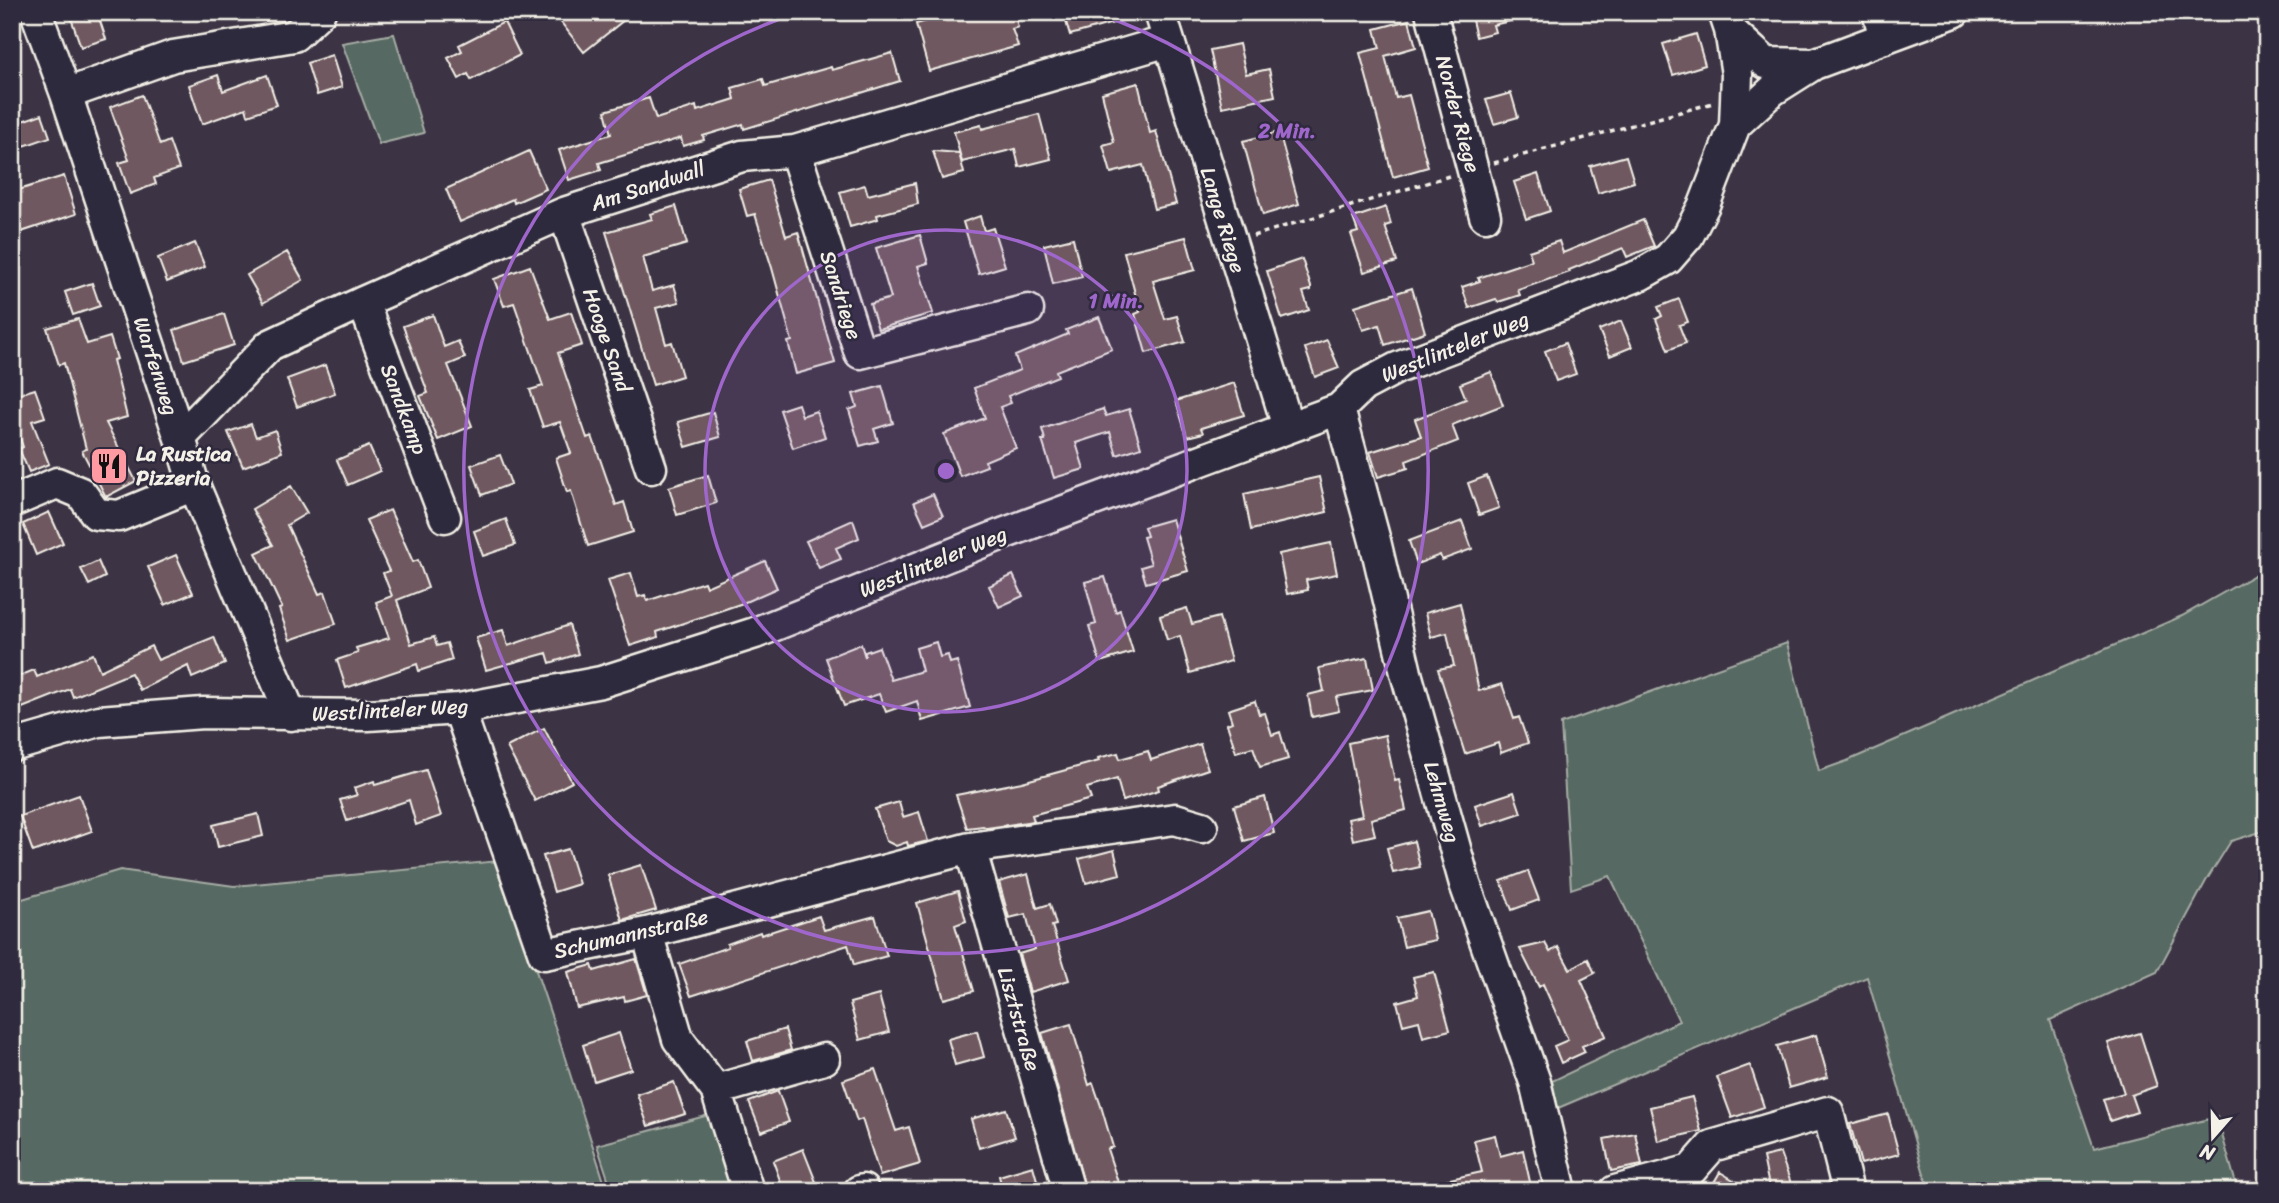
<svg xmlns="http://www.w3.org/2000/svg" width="2279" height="1203" font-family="Sriracha,sans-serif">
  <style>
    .green { fill: #576962; stroke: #a6ada5; stroke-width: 2 }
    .building { fill: #6f5860; stroke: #f4f1e8; stroke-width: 2 }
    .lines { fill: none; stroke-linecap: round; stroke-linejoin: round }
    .minor-casing { stroke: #f4f1e8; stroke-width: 35 }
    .path { stroke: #f4f1e8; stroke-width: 3.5; stroke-dasharray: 5 5; stroke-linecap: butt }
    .minor { stroke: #2f2a3d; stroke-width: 30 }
    .ring { fill: none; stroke: #9f67cb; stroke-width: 3.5 }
    .labels { text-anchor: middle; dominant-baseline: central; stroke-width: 5; stroke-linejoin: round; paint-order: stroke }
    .street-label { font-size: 21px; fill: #f4f1e8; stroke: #2f2a3d }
    .poi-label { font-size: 21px; font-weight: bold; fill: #f4f1e8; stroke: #2f2a3d; text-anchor: start }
    .centre { fill: #9f67cb; stroke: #2f2a3d; stroke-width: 3.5 }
    .ring-label { font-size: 21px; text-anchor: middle; font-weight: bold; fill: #9f67cb; stroke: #2f2a3d; stroke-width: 5; stroke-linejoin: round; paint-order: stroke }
  </style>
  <rect width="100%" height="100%" fill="#3c3344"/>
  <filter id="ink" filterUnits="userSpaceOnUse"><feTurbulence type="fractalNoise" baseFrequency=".0143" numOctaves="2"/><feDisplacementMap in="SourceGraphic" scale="14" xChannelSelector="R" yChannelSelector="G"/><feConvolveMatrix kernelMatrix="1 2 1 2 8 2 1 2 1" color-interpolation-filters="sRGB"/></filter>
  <g filter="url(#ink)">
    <path class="green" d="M394,34L424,133L379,144L342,43Z
      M2267,568V830L2231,841L2206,881L2157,972L2050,1020L2094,1148L2217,1117L2238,1191H1929L1867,977L1558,1108L1552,1081L1679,1021L1610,876L1571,889L1561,724L1787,643L1819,771L1847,761L2182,616Z
      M499,861L558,1036L607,1191H12V902L120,870L234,886Z
      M709,1115L734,1191H612L597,1145Z"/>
    <path class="building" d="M88,12H97L106,39L81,47L71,18Z
      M553,12H634L584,52Z
      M960,12H1014L1018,27L1012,29L1018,46L929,71L916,24Z
      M1063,12H1134L1135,17L1070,35Z
      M1470,12H1522L1523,18L1493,25L1495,32L1476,37Z
      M1409,20L1416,47L1385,56L1396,98L1409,95L1428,167L1393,177L1360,53L1380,48L1375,29Z
      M504,22L520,55L471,80L468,74L459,79L448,58L462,51L459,45Z
      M1696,34L1705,65L1673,75L1663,44Z
      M1239,44L1246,74L1269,69L1275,96L1222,107L1210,50Z
      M892,53L900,81L744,129L743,124L703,136L704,140L683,146L681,138L599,163L601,170L569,180L559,150L611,134L605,111L649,98L656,119L696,106L697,111L735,99L732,88L763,79L765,86L831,67L832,70Z
      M332,55L342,87L317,95L307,63Z
      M218,75L223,91L267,75L277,105L248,115L246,108L202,124L189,85Z
      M1138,83L1150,133L1156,131L1176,204L1154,209L1143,165L1111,173L1103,145L1114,142L1102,93Z
      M1511,93L1518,117L1494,124L1486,100Z
      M142,95L160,145L169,141L179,169L154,178L156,184L130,194L119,163L129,160L110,107Z
      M42,114L50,137L24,146L16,123Z
      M1039,114L1051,159L1019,167L1015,149L962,162L954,132L981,125L982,129Z
      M1279,132L1299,204L1263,215L1243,141Z
      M529,151L546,189L514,203L513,199L460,222L446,189Z
      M933,151L959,153L964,173L942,179Z
      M1626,156L1634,182L1598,193L1590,166Z
      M1538,174L1550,211L1526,219L1514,182Z
      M64,176L76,214L12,235V192Z
      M769,180L786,236L798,232L835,363L796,374L788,342L792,341L772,268L755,214L747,216L739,189Z
      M915,183L918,204L877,215L878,219L850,227L840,192L865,185L868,195Z
      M676,206L687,244L643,257L652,291L674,285L679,302L656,308L666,344L672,342L682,376L653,385L606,232L652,219L650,214Z
      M1386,207L1391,224L1385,226L1397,262L1364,272L1351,234L1358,232L1353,218Z
      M980,216L984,231L993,228L1005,266L979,274L963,222Z
      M1643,220L1654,246L1627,257L1623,248L1569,270L1570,272L1518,290L1520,295L1498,302L1496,299L1469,308L1462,287L1480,281L1478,278L1532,260L1529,251L1559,241L1563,253Z
      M920,235L928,263L918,266L933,313L878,329L870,304L891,298L876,248Z
      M1186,237L1195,270L1153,281L1165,319L1177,316L1185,342L1146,353L1135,314L1140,312L1124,252Z
      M1073,238L1082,277L1053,284L1044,245Z
      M195,243L205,267L167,282L158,258Z
      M287,252L303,280L263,303L247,275Z
      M1302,259L1311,287V290L1303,292L1309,310L1282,319L1267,271Z
      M530,266L550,319L571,312L582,345L558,353L587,438L592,436L616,505L624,502L633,532L588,546L571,491L567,492L556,458L571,453L560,422L543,427L530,390L543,386L514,303L504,306L494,279Z
      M92,283L100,306L73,315L65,292Z
      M1412,288L1425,332L1385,345L1379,325L1363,330L1355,306Z
      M1679,299L1688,322L1679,325L1686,343L1668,350L1656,319L1662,316L1658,307Z
      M224,314L234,345L184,361L174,330Z
      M433,315L444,347L458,341L465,358L448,365L472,426L438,440L420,396L428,393L403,326Z
      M1099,317L1112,349L1056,371L1058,376L1008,396L1011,403L1000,407L1016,448L985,461L987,466L960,476L944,434L985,418L974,388L1020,370L1015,356L1068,334L1066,330Z
      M78,319L87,344L110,337L117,359L113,360L127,417L106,423L136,481L106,497L82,451L86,449L64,363L59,365L47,328Z
      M1621,321L1632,347L1610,356L1599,330Z
      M1327,340L1339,368L1315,377L1305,348Z
      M1565,343L1576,374L1556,381L1545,351Z
      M325,365L335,393L297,407L287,379Z
      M1491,372L1503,405L1452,425L1458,441L1406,461L1408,468L1378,477L1370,452L1421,436L1415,419L1466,399L1460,384Z
      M1234,383L1244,415L1201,428L1203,433L1187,437L1176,401Z
      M882,386L893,423L874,429L878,441L860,446L849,410L857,407L853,394Z
      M35,389L45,417L32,421L49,464L29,472L19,449L23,447L12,416V396Z
      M798,404L802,416L816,411L825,437L793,448L780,410Z
      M1103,409L1106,416L1129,409L1141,447L1117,455L1110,432L1076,443L1084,469L1054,478L1042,440H1045L1042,429Z
      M713,412L720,437L686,447L678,422Z
      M251,424L256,437L275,430L282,452L243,467L228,432Z
      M369,446L380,471L348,485L337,460Z
      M500,455L511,484L482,495L471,465Z
      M708,475L716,503L677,515L669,487Z
      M1487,476L1499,508L1479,515L1468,483Z
      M1319,477L1327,512L1251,530L1244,494Z
      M291,486L307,513L287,525L319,594L325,592L336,624L290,640L279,609L282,608L256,553L273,545L252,509Z
      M933,494L943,516L924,524L914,502Z
      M390,510L413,562L418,560L428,588L397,600L411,644L434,637L437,646L447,643L452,660L419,671L417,664L346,688L337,660L358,653L356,648L389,638L376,602L392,596L383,573L389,571L366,520Z
      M49,512L63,543L36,555L23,524Z
      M506,519L515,545L483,556L474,531Z
      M1172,519L1188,571L1146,583L1141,567L1151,564L1143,537L1147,536L1144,527Z
      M853,520L859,538L836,548L841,559L819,568L806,541Z
      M1462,521L1472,549L1442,560L1440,555L1417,564L1409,541Z
      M1331,543L1337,574L1306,580L1308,590L1287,594L1279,554Z
      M176,555L193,593L165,605L148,567Z
      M98,561L105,577L89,585L81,569Z
      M765,561L777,588L743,603L657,632L658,637L630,646L608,580L631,573L638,597L645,595L647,601L704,582L706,587Z
      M1013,575L1023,596L999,607L989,586Z
      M1105,577L1116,612L1120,610L1133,652L1100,662L1089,626L1096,624L1085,582Z
      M1460,603L1479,691L1502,684L1514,719L1519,717L1528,743L1501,753L1498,743L1465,754L1438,669L1454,666L1447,633L1431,637L1425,613Z
      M1187,608L1192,624L1219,617L1231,661L1190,673L1180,636L1167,640L1160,616Z
      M569,625L578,654L550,663L547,653L486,670L476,638L503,630L508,646Z
      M214,637L225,664L192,678L188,666L140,690L131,673L73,697L70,689L12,712V679L34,670L37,677L93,654L100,671L151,646L158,660Z
      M936,642L940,657L948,655L950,663L957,661L970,707L922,721L917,701L886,712L879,694L844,706L826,658L861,644L865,657V652L879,647L891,680L922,671L916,648Z
      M1367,658L1373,690L1336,697L1339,711L1312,717L1308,695L1324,691L1319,668Z
      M1255,701L1259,714L1265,713L1272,735L1280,732L1288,759L1260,767L1253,747L1236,752L1227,724L1232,722L1228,710Z
      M544,728L572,782L535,801L507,747Z
      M1385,735L1395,781L1399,780L1406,810L1371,819L1375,835L1353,840L1348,819L1362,816L1348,743Z
      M1200,744L1208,769L1158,786L1159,790L1123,801L1117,779L1087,788L1091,799L1032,815L1034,821L987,828L983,826L967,828L956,795L1022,782L1099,761L1098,758L1118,753L1120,759L1148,751L1151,760Z
      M426,770L441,816L416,825L409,800L347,821L340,800L357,795L354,788L374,781L375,785Z
      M1514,792L1521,813L1482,826L1475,805Z
      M79,795L92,831L33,852L20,816Z
      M1265,797L1274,833L1244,841L1234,806Z
      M899,802L903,817L919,812L928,841L908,846L907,842L896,846L886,841L875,809Z
      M258,814L263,836L218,847L213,825Z
      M1414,841L1420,867L1393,873L1387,848Z
      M568,849L579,884L554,892L543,856Z
      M1114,850L1120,874L1086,883L1079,859Z
      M641,865L656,910L622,920L608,875Z
      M1528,871L1539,900L1512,910L1501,881Z
      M1028,874L1037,908L1050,904L1056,925L1052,926L1069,980L1030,992L1019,954L1035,949L1026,914L1009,918L999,882Z
      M958,891L966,921L955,925L974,991L944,999L917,903Z
      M1428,911L1435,940L1404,947L1397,918Z
      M819,916L824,930L875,916L887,956L854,965L848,945L691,996L679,964L728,947L727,944L760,932L761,935Z
      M1545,943L1550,952L1558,947L1570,969L1588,959L1595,973L1581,980L1606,1036L1582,1046L1585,1052L1561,1063L1554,1046L1568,1040L1543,984L1539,987L1520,949Z
      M636,959L647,995L625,1001L624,997L577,1008L568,972L592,965L594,971Z
      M1434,972L1450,1030L1423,1037L1419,1021L1403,1025L1397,1002L1418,996L1413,977Z
      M879,995L889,1032L860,1040L850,1003Z
      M1071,1024L1089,1085L1093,1083L1101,1106L1113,1147L1107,1149L1121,1191H1086L1042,1033Z
      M785,1029L791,1050L753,1061L747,1041Z
      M977,1031L984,1057L955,1065L948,1039Z
      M619,1033L631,1069L594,1081L583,1045Z
      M2140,1033L2157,1086L2131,1095L2137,1112L2110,1121L2103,1099L2124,1093L2108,1043Z
      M1816,1035L1828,1077L1789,1088L1777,1046Z
      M1750,1065L1764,1107L1732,1118L1717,1077Z
      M875,1069L896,1131L909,1127L920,1164L880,1176L862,1119L857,1121L843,1080Z
      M674,1082L685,1114L648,1126L637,1094Z
      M778,1091L789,1122L761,1132L749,1102Z
      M1692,1097L1701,1131L1658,1141L1650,1107Z
      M1006,1109L1015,1137L979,1148L971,1119Z
      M1888,1114L1899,1154L1861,1164L1850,1124Z
      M1635,1133L1642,1165L1611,1171L1604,1139Z
      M1495,1135L1500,1156L1523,1150L1532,1191H1428L1427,1184L1482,1172L1474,1140Z
      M803,1149L816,1182L794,1191H784L773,1161Z
      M1780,1153L1792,1186L1770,1191L1763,1157Z
      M1033,1166L1040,1191H1003L999,1176Z
      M1720,1172L1752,1191H1709Z"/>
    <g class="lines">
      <defs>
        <path id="minor" d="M36,12L66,94L180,438L194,485L291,715
          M1160,12L1288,427
          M1431,12L1485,216
          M1878,12L1885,38
          M1730,30L1766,63L1814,64
          M66,94L173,56L294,36L320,12
          M1735,125L1773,90L1814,64L1954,12
          M795,151L860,353L1028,310
          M564,213L651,468
          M363,302L445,517
          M1339,409L1375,541L1406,673L1465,884L1535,1082L1561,1191
          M180,438L270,345L363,302L564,213L742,156L795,151L1168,41
          M12,502L57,483L81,493L96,514L119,516L194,485
          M459,709L544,954L647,933L970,848L1175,819L1202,827
          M12,746L99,721L203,713L368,715L459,709L601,682L755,633L1000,535L1339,409L1363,386L1397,368L1640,275L1668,259L1688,236L1704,205L1735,125L1737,74L1730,30L1724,12
          M970,848L1069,1191
          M647,933L678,1039L716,1090L748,1191
          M716,1090L824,1059
          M859,1191L863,1190
          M1615,1191L1691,1170L1712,1146L1828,1112L1848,1191"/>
      </defs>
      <use href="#minor" class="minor-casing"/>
      <path class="path" d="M1494,163L1713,103
        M1253,236L1449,176"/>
      <use href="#minor" class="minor"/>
    </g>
  </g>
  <circle cx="946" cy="471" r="241" fill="#9f67cb" fill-opacity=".12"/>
  <g class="ring">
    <circle cx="946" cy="471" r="241"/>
    <path d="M1095 13A482 482 0 1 1 797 13"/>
  </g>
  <defs>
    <symbol id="restaurant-square" viewBox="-11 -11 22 22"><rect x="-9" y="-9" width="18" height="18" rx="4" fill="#ff9aa2" stroke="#2f2a3d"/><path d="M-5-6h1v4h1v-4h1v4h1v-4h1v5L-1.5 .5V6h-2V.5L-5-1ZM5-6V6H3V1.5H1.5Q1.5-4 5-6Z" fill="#111"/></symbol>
  </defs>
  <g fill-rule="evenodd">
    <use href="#restaurant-square" x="87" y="444" width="44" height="44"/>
  </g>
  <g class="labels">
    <g class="street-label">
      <text transform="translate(1458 114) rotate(75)">Norder Riege</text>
      <text transform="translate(648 186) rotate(-18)">Am Sandwall</text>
      <text transform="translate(1223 220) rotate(73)">Lange Riege</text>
      <text transform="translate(841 295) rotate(72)">Sandriege</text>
      <text transform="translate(607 340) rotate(71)">Hooge Sand</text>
      <text transform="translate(1455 347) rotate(-22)">Westlinteler Weg</text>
      <text transform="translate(156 366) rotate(72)">Warfenweg</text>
      <text transform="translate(404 409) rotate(69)">Sandkamp</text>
      <text transform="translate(933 562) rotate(-22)">Westlinteler Weg</text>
      <text transform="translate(390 710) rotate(-3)">Westlinteler Weg</text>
      <text transform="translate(1442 802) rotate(74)">Lehmweg</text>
      <text transform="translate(631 934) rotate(-13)">Schumannstraße</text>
      <text transform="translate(1019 1019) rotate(74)">Lisztstraße</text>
    </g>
    <g class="poi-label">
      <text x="136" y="454">La Rustica<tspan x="136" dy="24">Pizzeria</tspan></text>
    </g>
  </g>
  <circle cx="946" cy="471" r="10" class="centre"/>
  <g class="ring-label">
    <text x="1287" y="138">2 Min.</text>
    <text x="1116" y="308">1 Min.</text>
  </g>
  <rect width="2279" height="1203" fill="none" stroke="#2f2a3d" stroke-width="42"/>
  <rect x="21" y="21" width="2237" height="1161" fill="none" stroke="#f4f1e8" stroke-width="2.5" filter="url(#ink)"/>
  <g transform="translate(2213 1137) rotate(200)" stroke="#2f2a3d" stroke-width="5" paint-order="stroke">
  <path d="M0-5L12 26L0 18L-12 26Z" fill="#f4f1e8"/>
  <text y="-10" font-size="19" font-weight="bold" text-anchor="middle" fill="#f4f1e8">N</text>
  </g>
</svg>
